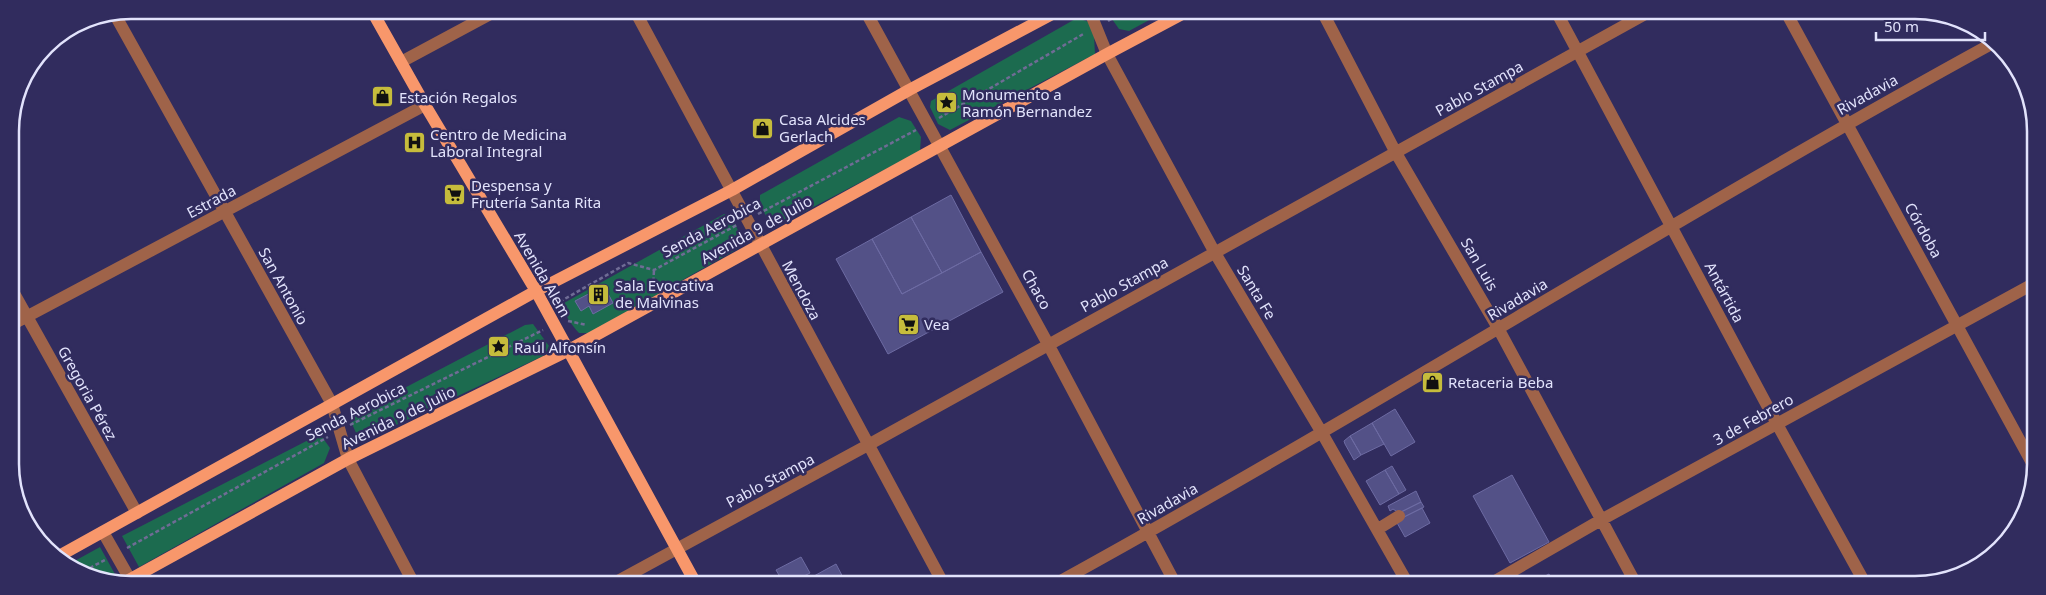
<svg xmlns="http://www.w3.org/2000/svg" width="2046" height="595" font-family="'Noto Sans',sans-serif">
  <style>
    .green { fill: #1c6b4f }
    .building { fill: #535187; stroke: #6d6ba3 }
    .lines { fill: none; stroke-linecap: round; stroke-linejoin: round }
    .path { stroke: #6f6c95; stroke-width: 2.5; stroke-dasharray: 4 2.5; stroke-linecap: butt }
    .minor { stroke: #9f6349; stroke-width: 12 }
    .major { stroke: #f8976b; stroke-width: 12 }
    .labels { text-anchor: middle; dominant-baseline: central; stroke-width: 5; stroke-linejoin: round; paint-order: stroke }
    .street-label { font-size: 15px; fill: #e2e3fc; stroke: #312c5e }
    .poi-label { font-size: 15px; fill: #e2e3fc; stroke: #312c5e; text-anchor: start }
    .rim { fill: none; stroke: #e2e3fc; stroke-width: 2.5 }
  </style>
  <rect width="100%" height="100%" fill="#312c5e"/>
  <path class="green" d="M1107,12H1164L1129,31L1119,29Z
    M1077,18L1089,22L1094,36L1095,54L950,130L938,124L930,107L931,101Z
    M899,117L911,121L921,137L920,151L779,225L771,226L760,204V195Z
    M724,214L733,219L742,240L739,248L589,333H579C571,324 564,316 564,303Z
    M533,324L549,346L545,355L360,442L349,417L525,325Z
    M320,434L330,448L324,463L139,567L122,536Z
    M100,547L116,576C99,586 86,573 71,563Z"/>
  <path class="building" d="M951,195L981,252L942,273L911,217Z
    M911,217L942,273L902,294L872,239Z
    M872,239L902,294L981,252L1003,292L888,354L836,259Z
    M604,286L613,303L593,314L589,306L581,311L575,301Z
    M1395,409L1415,442L1391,456L1372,423Z
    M1372,423L1384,444L1361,455L1350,436Z
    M1350,436L1361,455L1354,460L1345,444L1344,441Z
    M1392,466L1406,490L1399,494L1385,470Z
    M1385,470L1399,494L1380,505L1366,481Z
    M1512,475L1549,542L1510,563L1473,496Z
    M1416,491L1421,502L1399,513L1393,509L1390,511L1388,506Z
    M1421,502L1424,507L1400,519L1397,514Z
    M1422,508L1430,523L1405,537L1396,521Z
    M801,557L810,573L792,582H783L776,570Z
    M836,564L846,583L802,582H803Z
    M1549,574L1554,584H1529Z"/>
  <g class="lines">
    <path class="path" d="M1108,21L1123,12
      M939,118L1085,33
      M758,214L916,130
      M653,288L654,270
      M561,309V301L628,263L654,270L737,225
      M568,321L587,325
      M350,425L543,330
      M127,548L328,437
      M84,571L105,560"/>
    <path class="minor" d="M635,11L943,583
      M866,12L1048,344L1175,583
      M1090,12L1107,54L1215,253L1322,433L1408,584
      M114,13L332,404L348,459L413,582
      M1323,13L1396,153L1498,328L1636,584
      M1557,13L1777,424L1866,585
      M1787,14L2032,463
      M401,62L496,11
      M11,288L137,513
      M11,325L425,105
      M1378,529L1399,516
      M103,532L131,581
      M616,582L868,445L1647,13
      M1057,583C1373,409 1677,216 1993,43
      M1490,584L1601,520L2033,284"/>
    <path class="major" d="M372,11L425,105L536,291L695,582
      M59,556L536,291L732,190L909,90L1056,12
      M127,581L348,459L567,351L1107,54L1186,12"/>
  </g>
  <defs>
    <symbol id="shop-square" viewBox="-11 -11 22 22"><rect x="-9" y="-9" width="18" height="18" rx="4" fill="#c6bc3c" stroke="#312c5e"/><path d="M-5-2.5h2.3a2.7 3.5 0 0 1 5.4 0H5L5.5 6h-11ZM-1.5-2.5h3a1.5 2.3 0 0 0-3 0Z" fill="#111"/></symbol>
    <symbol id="sight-square" viewBox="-11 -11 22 22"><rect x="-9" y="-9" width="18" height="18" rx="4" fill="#c6bc3c" stroke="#312c5e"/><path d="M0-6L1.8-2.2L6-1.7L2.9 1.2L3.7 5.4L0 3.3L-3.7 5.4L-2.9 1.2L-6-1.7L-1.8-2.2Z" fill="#111"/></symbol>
    <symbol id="hospital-square" viewBox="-11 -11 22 22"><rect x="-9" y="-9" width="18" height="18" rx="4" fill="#c6bc3c" stroke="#312c5e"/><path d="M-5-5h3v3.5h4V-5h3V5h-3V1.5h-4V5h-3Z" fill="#111"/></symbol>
    <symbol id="supermarket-square" viewBox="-11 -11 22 22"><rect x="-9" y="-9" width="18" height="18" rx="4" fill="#c6bc3c" stroke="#312c5e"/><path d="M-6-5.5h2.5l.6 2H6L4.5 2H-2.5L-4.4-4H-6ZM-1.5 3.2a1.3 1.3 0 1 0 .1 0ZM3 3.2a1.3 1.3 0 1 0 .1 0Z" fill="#111"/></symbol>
    <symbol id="building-square" viewBox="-11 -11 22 22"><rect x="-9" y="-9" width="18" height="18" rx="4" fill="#c6bc3c" stroke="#312c5e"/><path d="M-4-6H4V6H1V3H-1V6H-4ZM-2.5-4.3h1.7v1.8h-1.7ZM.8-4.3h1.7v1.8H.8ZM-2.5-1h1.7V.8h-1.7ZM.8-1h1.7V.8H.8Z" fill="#111"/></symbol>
  </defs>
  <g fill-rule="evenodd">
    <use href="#shop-square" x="370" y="84" width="25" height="25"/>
    <use href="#sight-square" x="934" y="90" width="25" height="25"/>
    <use href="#shop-square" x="750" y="116" width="25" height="25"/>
    <use href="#hospital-square" x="402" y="130" width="25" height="25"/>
    <use href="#supermarket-square" x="442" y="182" width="25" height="25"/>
    <use href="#building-square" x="586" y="282" width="25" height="25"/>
    <use href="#supermarket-square" x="896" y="312" width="25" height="25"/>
    <use href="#sight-square" x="486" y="334" width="25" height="25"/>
    <use href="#shop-square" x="1420" y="370" width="25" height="25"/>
  </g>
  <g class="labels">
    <g class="street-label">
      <text transform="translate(1479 88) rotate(-29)">Pablo Stampa</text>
      <text transform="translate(1867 94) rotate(-29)">Rivadavia</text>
      <text transform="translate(211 201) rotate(-28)">Estrada</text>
      <text transform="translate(711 227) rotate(-28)">Senda Aerobica</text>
      <text transform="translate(756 229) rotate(-29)">Avenida 9 de Julio</text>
      <text transform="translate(1924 230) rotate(61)">Córdoba</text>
      <text transform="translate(1480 264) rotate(60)">San Luis</text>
      <text transform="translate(543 274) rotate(60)">Avenida Alem</text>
      <text transform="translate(1124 284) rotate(-29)">Pablo Stampa</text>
      <text transform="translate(284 286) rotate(61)">San Antonio</text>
      <text transform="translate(1037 289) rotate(61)">Chaco</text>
      <text transform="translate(802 290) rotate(62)">Mendoza</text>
      <text transform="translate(1257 292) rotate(59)">Santa Fe</text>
      <text transform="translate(1725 292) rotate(62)">Antártida</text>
      <text transform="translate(1517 299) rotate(-31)">Rivadavia</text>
      <text transform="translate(88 393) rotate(61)">Gregoria Pérez</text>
      <text transform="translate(355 411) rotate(-27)">Senda Aerobica</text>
      <text transform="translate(398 417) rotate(-26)">Avenida 9 de Julio</text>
      <text transform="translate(1753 419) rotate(-29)">3 de Febrero</text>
      <text transform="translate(770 480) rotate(-28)">Pablo Stampa</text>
      <text transform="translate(1167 503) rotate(-30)">Rivadavia</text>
    </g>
    <g class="poi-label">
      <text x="962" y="94">Monumento a<tspan x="962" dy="17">Ramón Bernandez</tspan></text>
      <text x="399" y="97">Estación Regalos</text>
      <text x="779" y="119">Casa Alcides<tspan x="779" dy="17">Gerlach</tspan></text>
      <text x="430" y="134">Centro de Medicina<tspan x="430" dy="17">Laboral Integral</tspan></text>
      <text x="471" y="185">Despensa y<tspan x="471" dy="17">Frutería Santa Rita</tspan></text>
      <text x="615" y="285">Sala Evocativa<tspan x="615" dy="17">de Malvinas</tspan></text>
      <text x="924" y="324">Vea</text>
      <text x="514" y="347">Raúl Alfonsín</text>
      <text x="1448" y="382">Retaceria Beba</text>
    </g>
  </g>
  <path d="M0 0H2046V595H0ZM131 19H1915A112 112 0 0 1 2027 131V464A112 112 0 0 1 1915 576H131A112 112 0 0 1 19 464V131A112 112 0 0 1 131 19Z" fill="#312c5e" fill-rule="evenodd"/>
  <path class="rim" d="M131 19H1915A112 112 0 0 1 2027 131V464A112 112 0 0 1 1915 576H131A112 112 0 0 1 19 464V131A112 112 0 0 1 131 19Z"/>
  <path d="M1876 32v8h109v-8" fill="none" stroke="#e2e3fc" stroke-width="2.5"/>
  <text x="1884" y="32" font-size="15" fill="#e2e3fc" stroke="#312c5e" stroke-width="4" paint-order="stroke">50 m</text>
</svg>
